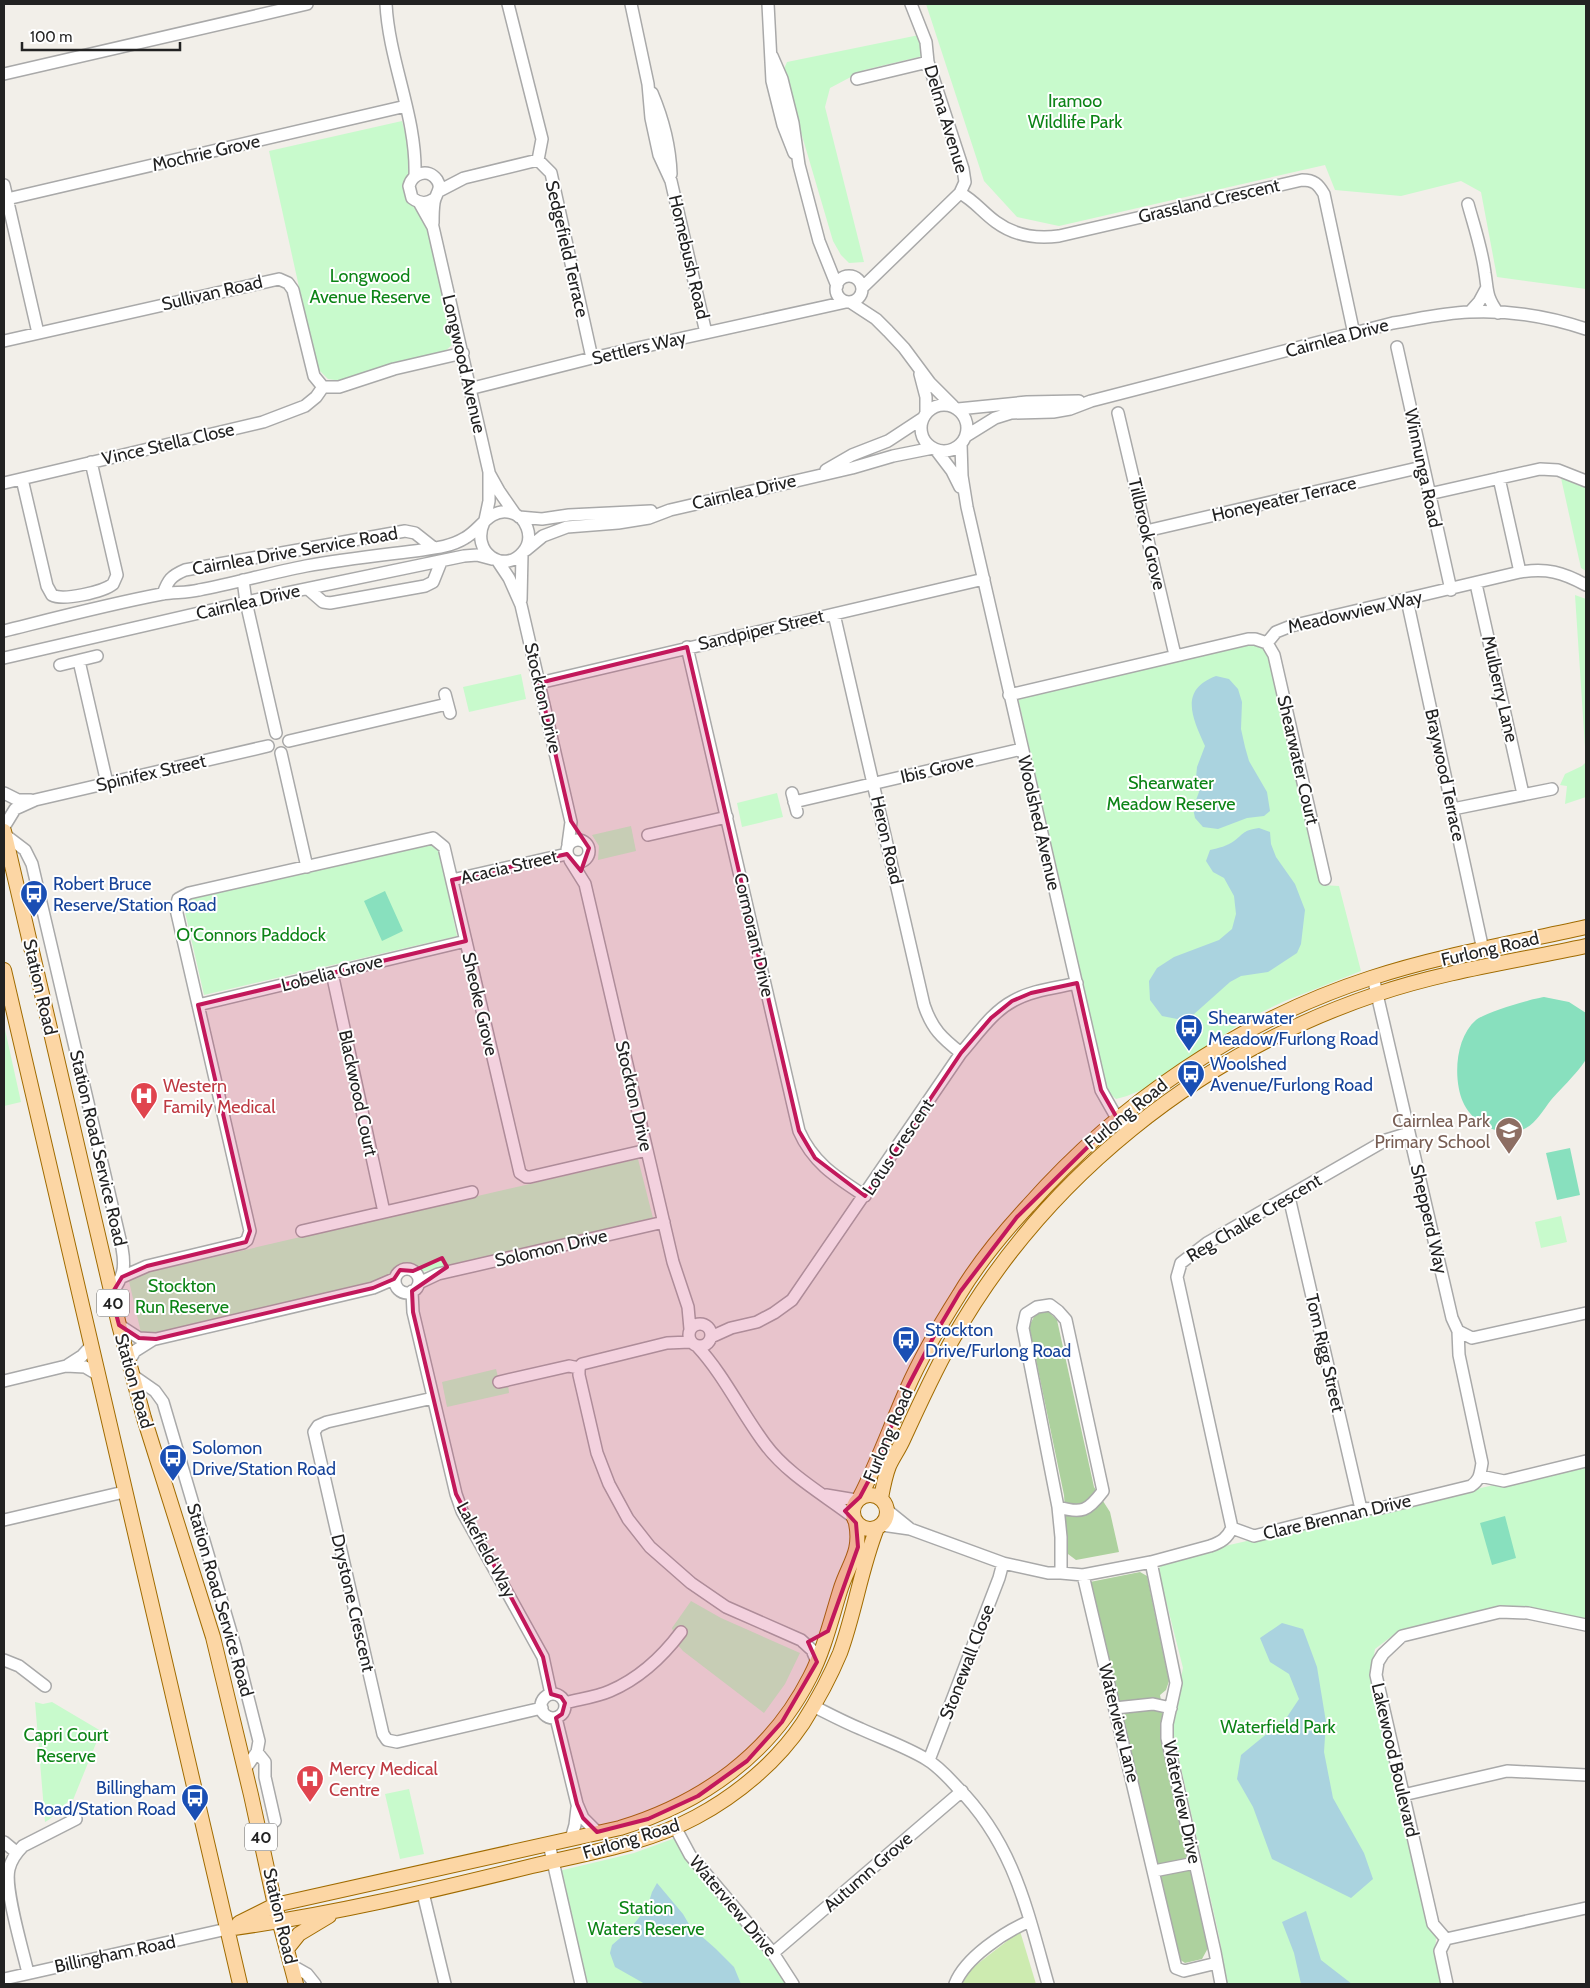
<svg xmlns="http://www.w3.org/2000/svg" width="1590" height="1988" font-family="Cabin,sans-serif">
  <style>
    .grass { fill: #cdebb0 }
    .forest { fill: #add19e }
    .park { fill: #c8facc }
    .pitch { fill: #88e0be }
    .water { fill: #aad3df }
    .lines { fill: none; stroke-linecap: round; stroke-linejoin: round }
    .minor-casing { stroke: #a9a9a9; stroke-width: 14 }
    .major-casing { stroke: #a06b00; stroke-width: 16 }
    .minor { stroke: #fff; stroke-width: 11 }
    .major { stroke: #fcd6a4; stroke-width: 14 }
    .marked { fill: #c2185b; fill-opacity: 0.2; stroke: #c2185b; stroke-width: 4; stroke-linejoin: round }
    .labels { text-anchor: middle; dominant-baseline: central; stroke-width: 4; stroke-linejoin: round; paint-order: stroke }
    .shield { fill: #fff; stroke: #646464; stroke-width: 1 }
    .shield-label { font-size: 16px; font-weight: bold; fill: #222 }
    .park-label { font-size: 18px; fill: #0c8416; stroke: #fff }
    .street-label { font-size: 18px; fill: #222; stroke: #fff }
    .transit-label { font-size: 18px; fill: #164399; stroke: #fff; text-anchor: start }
    .health-label { font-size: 18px; fill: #be3a42; stroke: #fff; text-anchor: start }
    .education-label { font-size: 18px; fill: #785e54; stroke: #fff; text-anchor: end }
  </style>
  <rect width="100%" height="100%" fill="#f2efe9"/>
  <path class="grass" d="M1020,1931L1036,1984H962L971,1969Z"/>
  <path class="forest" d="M1042,1312H1049L1057,1320L1094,1487L1110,1512L1119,1552L1076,1560L1068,1554L1064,1495L1029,1326L1035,1315Z
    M1140,1572L1147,1576L1169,1681L1166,1690L1160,1695L1208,1948L1202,1959L1185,1963L1179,1959L1090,1582Z"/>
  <path class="park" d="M926,4H1586V289L1497,277L1481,192L1461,181L1401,196L1335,190L1325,165L1059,226L1017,217L984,181Z
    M919,35L923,56L864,70L830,88L825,107L864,262L849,263L841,255L833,241L783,71L787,62Z
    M402,121L409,148L416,205L427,226L452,332V345L445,351L389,365L342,381L328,379L319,370L314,355L269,151Z
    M1561,478L1586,487V571L1581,568Z
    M1575,595L1586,599V797L1565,804L1567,786L1560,785L1565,774L1582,766L1586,762Z
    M1249,644L1263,646L1270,655L1322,885L1339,886L1361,971L1285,1001L1247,1019L1146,1088L1127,1096L1116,1099L1107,1091L1018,698Z
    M521,674L526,699L469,712L463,687Z
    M777,793L783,817L742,827L737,803Z
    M631,826L636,851L598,860L599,846L592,835Z
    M432,844L439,850L457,936L204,995L185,912V904L193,898Z
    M4,1025L21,1102L4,1106Z
    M638,1159L653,1218L142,1337L128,1277Z
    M1561,1216L1567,1242L1541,1248L1535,1222Z
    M496,1369L500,1385L508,1384L509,1393L447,1407L442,1382Z
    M1586,1464V1621L1529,1609L1498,1607L1400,1630L1375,1649L1371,1675L1426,1917L1436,1938L1435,1956L1442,1984H1227L1219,1936L1171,1724L1183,1668L1158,1569L1168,1559Z
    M691,1601L721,1618L800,1653L785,1684L764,1713L683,1651L677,1644L672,1628Z
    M35,1702L43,1704L52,1702L101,1731L73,1800C60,1804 57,1816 45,1822Z
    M409,1789L424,1854L400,1859L385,1794Z
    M678,1837L702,1879L756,1943L787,1984H586L559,1871L634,1853Z"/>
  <path class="pitch" d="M385,891L403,931L382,941L364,901Z
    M1544,997L1569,1002L1586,1013C1586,1022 1588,1053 1586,1059C1581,1069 1560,1090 1551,1100C1544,1109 1536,1123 1526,1128C1505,1141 1472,1124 1463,1102C1453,1079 1455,1038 1476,1020C1486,1012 1531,999 1544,997Z
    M1570,1148L1580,1195L1557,1200L1546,1153Z
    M1505,1516L1516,1558L1492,1565L1480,1523Z"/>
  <path class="water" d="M1216,676L1229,679L1238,689L1242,702L1241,729L1245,747L1249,761L1267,792L1270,811L1264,816L1247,818L1218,829L1203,827L1195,818L1193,808L1199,792L1196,778L1197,767L1205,746C1192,717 1179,690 1216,676Z
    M1259,828L1270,832L1271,844L1276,857L1295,884L1305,910L1301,944L1297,953L1268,972L1241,976L1230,982L1193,1015L1177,1019L1162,1016L1150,1000L1149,981L1157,968L1174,957L1219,940L1232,929L1236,914L1234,896L1224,878L1213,872L1206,861L1210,850C1219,848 1227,846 1234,841C1246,832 1242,831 1259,828Z
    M1282,1623L1303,1629L1317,1667L1326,1722L1324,1752L1333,1798L1364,1853L1373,1879L1351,1898L1272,1859L1253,1807L1237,1779L1241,1755L1287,1717L1299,1699L1289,1674L1270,1662L1260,1638Z
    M657,1883L683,1914L690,1926L716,1949L734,1967L741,1984H645L615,1967L610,1953L612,1945L627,1932L638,1919L648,1905L652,1892Z
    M1306,1911L1321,1960L1352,1984H1301L1294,1953L1282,1922Z"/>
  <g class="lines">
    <defs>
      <path id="minor" d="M386,4C389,62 417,117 415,176
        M508,4L542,139L538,160
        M631,4L648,84L651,118L659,155L671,181L706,333
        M768,4L772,81L783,125L794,153
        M772,56L782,79L793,123L799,165L819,241L837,286
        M4,74L307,4
        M857,79L928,62
        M652,93C663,119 670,145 671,174
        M4,185L38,333
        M439,191L464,178L538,160L551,173L592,358
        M960,193C975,201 982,212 996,222C1015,236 1036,239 1059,236L1302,180C1314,180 1318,184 1324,194L1354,334
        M7,199L406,106
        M419,202L433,227L489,472V501L485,520
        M1468,204C1474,226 1482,249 1485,273C1488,292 1486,296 1498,313
        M433,223C433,216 433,209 434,203C435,194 443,189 437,180C428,167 412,174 409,186L412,198C420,204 427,204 434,199
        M836 289a13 13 0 1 1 26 0a13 13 0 1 1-26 0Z
        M863,287L960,193L965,182L963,169L928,62L926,42L911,4
        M850,302L876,319L888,331L904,348L930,383L953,406
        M1470,312L1479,302L1486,289
        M4,341L279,279L288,283L293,290L314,376L323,387H339L394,369L463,353
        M1397,347L1451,590
        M920,374L926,397V414
        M469,389L592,358L846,302
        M921 428a23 23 0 1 1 46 0a23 23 0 1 1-46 0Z
        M958,409L1027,402L1079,401
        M1118,413L1175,655
        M966,436L995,418L1011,413L1053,412L1070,409L1091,401L1393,323C1418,319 1443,313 1469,312C1508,310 1550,317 1586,329
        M961,444L962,476L967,507L1101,1090L1114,1113L1128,1131
        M936,450L952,471L960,487
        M826,470L852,455L888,441L923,418
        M489,473L499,491L515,514
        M1499,478L1520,572
        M22,479L47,586L52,595C63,601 103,592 113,584L117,575L91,462
        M4,483L263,422L305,406L316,397L323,387
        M1429,494L1540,469L1558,470L1586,481
        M519,517L542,519L569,515L651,511
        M1146,531L1422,467
        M526,550L543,536L567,527L618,523L649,518L670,510L852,468L893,456L933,448
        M497,560L509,578L521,605L571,822L568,844
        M243,580L246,602L276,733
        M1476,584L1523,794
        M308,589L323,602L330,603L425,586L433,582L441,562
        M163,594C168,580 171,576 185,570L405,531L415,533L434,548
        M521,600L522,554
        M1407,600L1483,950
        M834,614L924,1005C932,1029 942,1038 961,1053
        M4,631C56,618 109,604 162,594C174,592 187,593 199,590C235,583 270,573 306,566C344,559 383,555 422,550C437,548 452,546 465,538C480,530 489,509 508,512C527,515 535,538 523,552C504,575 470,552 484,522
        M1267,643L1274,655L1325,879
        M687,647L799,1131C813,1163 836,1177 865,1196
        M4,658L286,593L464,556L477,555L492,559
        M79,661L107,783
        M60,665L97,656
        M539,683L984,579
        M445,694L450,713
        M1009,695L1248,639H1255L1267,643L1276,632L1291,626L1520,572C1547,568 1562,572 1586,585
        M289,741L447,704
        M281,753L307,867
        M4,793L18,800H31
        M792,793L797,812
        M794,802L1022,749
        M1453,809L1552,789
        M4,827L15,809L35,800L268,746
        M4,834L25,850L32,864L122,1248C126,1270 123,1276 111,1295
        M648,835L727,817
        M567 851a11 11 0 1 1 22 0a11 11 0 1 1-22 0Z
        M570,860L585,884L673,1262L688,1307L690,1329
        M452,880L567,854
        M332,973L384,1212
        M1373,977L1452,1318L1458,1331L1472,1338L1586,1313
        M198,1005L466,941
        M1289,1197L1361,1509
        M302,1231L472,1192
        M395 1281a12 12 0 1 1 24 0a12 12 0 1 1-24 0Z
        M122,1277L147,1266L243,1243L247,1240L250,1231L176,909L178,899L189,893L433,838L444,847L520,1173L526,1177H530L647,1150
        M419,1283L438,1274L664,1222
        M412,1291L413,1312L456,1494L462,1511L543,1657L551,1694
        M689 1335a11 11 0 1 1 22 0a11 11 0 1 1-22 0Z
        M119,1325L139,1338L156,1339L373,1288L394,1279
        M711,1337L731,1328L757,1322L774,1313L792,1300L961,1053C977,1035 992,1012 1013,1001C1032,990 1056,988 1077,983
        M690,1342L667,1343L582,1364L579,1368V1375L597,1453L609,1484L628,1519L650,1547L691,1583L726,1607L801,1640L812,1650L817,1662
        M697,1346C724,1375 741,1412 765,1444C787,1474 823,1494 853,1517
        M128,1363L135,1351L154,1339
        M68,1365L82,1356L91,1346
        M132,1375L155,1391L163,1402L235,1646L259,1741L257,1752L245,1769
        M4,1381L66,1366L85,1367L97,1374
        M499,1382L569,1366L579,1368
        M433,1398L327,1422L318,1426L314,1432L383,1734L387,1740L397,1742L542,1708
        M1480,1476L1504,1481L1586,1461
        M826,1495L856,1500
        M1058,1507C1082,1514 1088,1511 1103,1491L1066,1320L1058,1311L1050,1305L1037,1307L1026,1314L1023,1328L1058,1507L1061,1537V1573
        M888,1511L909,1528
        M4,1520L124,1492
        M882,1525L910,1529L1003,1563L1048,1573H1061L1083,1575L1151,1562L1210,1546C1222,1542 1227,1538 1232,1528L1254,1536L1361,1509L1381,1508L1471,1486C1480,1480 1480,1474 1482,1463L1459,1355L1458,1331
        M1232,1528L1177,1277L1181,1263L1207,1243L1386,1140L1409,1133
        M1151,1562L1176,1683L1167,1724V1738L1215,1952L1221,1984
        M1083,1575L1176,1968L1184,1971L1217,1963
        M4,1660L19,1666L45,1686
        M541 1706a12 12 0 1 1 24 0a12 12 0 1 1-24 0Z
        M565,1703C580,1699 596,1697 610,1691C638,1679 663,1656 681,1632
        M813,1706C829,1714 844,1722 861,1729C883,1739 906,1747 926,1759C938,1766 948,1777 957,1787C1014,1844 1027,1910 1048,1984
        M1115,1708L1153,1704L1171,1708
        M556,1718L577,1804L583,1818L597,1832
        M257,1752L265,1762V1777L275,1821
        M929,1760L999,1578L1003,1563
        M1403,1795L1507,1771L1586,1775
        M675,1827L690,1855L773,1953L793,1984
        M571,1839L575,1825L577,1808
        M4,1842L16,1852
        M549,1844L581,1984
        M1154,1871L1195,1863
        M423,1893L445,1984
        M1446,1939L1586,1908
        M773,1953L962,1791
        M291,1965L307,1974L315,1984
        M28,1973C23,1951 4,1888 9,1869C11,1860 16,1853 23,1846L76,1819
        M4,1979L227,1929
        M955,1984C965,1958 1004,1932 1030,1921
        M1447,1984L1440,1951L1446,1939L1433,1924L1376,1675L1378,1662L1383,1654L1402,1636L1500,1612L1528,1613L1586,1625"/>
      <path id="major" d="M4,831L119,1325L144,1418L213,1637L251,1795L275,1905L296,1984
        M4,970L240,1984
        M853 1512a17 17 0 1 1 34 0a17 17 0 1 1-34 0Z
        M860,1497C878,1462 891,1425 907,1389C921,1357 940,1325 959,1295C978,1263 1003,1233 1028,1206C1120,1102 1239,1021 1371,978C1441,955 1515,943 1586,927
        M881,1498C883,1487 885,1476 889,1466C893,1457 899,1449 903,1440C918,1407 933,1374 951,1342C1043,1178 1199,1054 1377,994C1445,971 1517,961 1586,946
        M239,1923L275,1905L620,1828C702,1803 771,1754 810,1677C824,1650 831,1620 840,1591C848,1564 862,1553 856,1523
        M227,1929C330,1915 431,1891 532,1866C587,1853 646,1844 696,1817C737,1795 777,1762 803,1723C817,1701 830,1677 840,1653C855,1612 861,1568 877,1528
        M287,1949L299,1934L329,1916"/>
    </defs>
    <use href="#minor" class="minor-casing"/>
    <use href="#major" class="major-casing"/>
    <use href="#minor" class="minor"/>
    <use href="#major" class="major"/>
  </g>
  <path class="marked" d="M687,647L799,1131L815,1158L865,1196L961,1053L991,1018L1012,1001L1031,993L1077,983L1101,1090L1117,1118L1017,1217L960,1292L934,1336L908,1386L869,1480L860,1497L845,1511L856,1523L858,1547L828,1631L808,1642L817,1662L782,1722L747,1761L698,1796L648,1819L597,1832L583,1818L577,1804L556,1718L562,1714L565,1703L561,1697L551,1694L543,1657L456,1494L413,1312L412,1291L447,1267L442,1258L413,1271L400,1270L394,1279L373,1288L156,1339L139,1338L119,1325L111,1295L122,1277L147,1266L246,1242L250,1231L198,1005L466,941L452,880L567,854L581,871L589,848L571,821L539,683Z"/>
  <defs>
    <symbol id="bus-pin" viewBox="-11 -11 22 30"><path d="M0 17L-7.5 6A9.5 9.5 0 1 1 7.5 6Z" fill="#1a4fb4" stroke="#fff"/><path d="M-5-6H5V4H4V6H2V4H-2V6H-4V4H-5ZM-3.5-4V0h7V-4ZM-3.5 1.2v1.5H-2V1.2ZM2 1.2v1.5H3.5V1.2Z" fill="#fff"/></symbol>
    <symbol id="hospital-pin" viewBox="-11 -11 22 30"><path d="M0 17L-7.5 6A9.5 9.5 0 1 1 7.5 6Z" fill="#e0444e" stroke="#fff"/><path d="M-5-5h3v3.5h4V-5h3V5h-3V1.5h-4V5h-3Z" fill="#fff"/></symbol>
    <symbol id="school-pin" viewBox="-11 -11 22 30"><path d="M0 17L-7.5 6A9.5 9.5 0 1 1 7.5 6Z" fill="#8d6e63" stroke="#fff"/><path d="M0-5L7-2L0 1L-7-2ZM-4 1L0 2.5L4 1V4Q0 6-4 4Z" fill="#fff"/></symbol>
  </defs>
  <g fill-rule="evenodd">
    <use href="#bus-pin" x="18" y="878" width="32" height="43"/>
    <use href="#bus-pin" x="1173" y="1012" width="32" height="43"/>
    <use href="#bus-pin" x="1175" y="1058" width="32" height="43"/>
    <use href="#hospital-pin" x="128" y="1080" width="32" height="43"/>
    <use href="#school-pin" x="1493" y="1115" width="32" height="43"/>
    <use href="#bus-pin" x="890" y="1324" width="32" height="43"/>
    <use href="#bus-pin" x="157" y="1442" width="32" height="43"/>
    <use href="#hospital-pin" x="294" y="1763" width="32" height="43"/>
    <use href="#bus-pin" x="179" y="1782" width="32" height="43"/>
  </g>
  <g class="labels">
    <g class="shield">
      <rect x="97" y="1289.5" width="32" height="27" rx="4"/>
      <rect x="245" y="1823.5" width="32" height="27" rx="4"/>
    </g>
    <g class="shield-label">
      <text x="113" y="1303">40</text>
      <text x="261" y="1837">40</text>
    </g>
    <g class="park-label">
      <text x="1075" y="101">Iramoo<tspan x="1075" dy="21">Wildlife Park</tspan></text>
      <text x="370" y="276">Longwood<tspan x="370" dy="21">Avenue Reserve</tspan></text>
      <text x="1171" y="783">Shearwater<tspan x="1171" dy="21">Meadow Reserve</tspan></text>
      <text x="251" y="935">O'Connors Paddock</text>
      <text x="182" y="1286">Stockton<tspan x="182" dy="21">Run Reserve</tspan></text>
      <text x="1278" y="1727">Waterfield Park</text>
      <text x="66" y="1735">Capri Court<tspan x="66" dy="21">Reserve</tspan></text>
      <text x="646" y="1908">Station<tspan x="646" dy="21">Waters Reserve</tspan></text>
    </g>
    <g class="street-label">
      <text transform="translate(946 119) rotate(73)">Delma Avenue</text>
      <text transform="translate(206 153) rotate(-13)">Mochrie Grove</text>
      <text transform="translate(1209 201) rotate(-13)">Grassland Crescent</text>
      <text transform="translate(567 249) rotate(77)">Sedgefield Terrace</text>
      <text transform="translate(689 257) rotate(77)">Homebush Road</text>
      <text transform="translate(212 293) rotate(-13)">Sullivan Road</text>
      <text transform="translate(1337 338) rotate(-15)">Cairnlea Drive</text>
      <text transform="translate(639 348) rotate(-13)">Settlers Way</text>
      <text transform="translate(464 364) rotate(77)">Longwood Avenue</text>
      <text transform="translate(168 444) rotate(-13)">Vince Stella Close</text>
      <text transform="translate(1423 468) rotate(78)">Winnunga Road</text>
      <text transform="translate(744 492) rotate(-13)">Cairnlea Drive</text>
      <text transform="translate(1284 499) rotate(-13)">Honeyeater Terrace</text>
      <text transform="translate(1147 534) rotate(77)">Tillbrook Grove</text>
      <text transform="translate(295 551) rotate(-10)">Cairnlea Drive Service Road</text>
      <text transform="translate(248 602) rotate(-13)">Cairnlea Drive</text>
      <text transform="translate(1355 612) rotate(-13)">Meadowview Way</text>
      <text transform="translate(761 630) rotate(-13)">Sandpiper Street</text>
      <text transform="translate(1500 689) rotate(77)">Mulberry Lane</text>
      <text transform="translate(543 698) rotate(77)">Stockton Drive</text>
      <text transform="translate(1298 760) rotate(77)">Shearwater Court</text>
      <text transform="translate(937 769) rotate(-13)">Ibis Grove</text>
      <text transform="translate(151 773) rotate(-13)">Spinifex Street</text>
      <text transform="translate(1445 775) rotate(78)">Braywood Terrace</text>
      <text transform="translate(1039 823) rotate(77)">Woolshed Avenue</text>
      <text transform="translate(887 840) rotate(77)">Heron Road</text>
      <text transform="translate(509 867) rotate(-13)">Acacia Street</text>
      <text transform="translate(754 935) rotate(77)">Cormorant Drive</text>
      <text transform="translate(1490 949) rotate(-13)">Furlong Road</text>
      <text transform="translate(332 973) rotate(-14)">Lobelia Grove</text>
      <text transform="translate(40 987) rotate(77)">Station Road</text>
      <text transform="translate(480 1004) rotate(77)">Sheoke Grove</text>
      <text transform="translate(358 1093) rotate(78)">Blackwood Court</text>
      <text transform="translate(634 1096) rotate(77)">Stockton Drive</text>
      <text transform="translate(1126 1114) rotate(-39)">Furlong Road</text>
      <text transform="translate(898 1147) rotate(-56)">Lotus Crescent</text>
      <text transform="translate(98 1148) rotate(77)">Station Road Service Road</text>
      <text transform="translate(1254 1218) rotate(-31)">Reg Chalke Crescent</text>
      <text transform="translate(1429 1219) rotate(77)">Shepperd Way</text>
      <text transform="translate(551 1248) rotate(-13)">Solomon Drive</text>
      <text transform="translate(1325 1353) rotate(77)">Tom Rigg Street</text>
      <text transform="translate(134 1381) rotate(74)">Station Road</text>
      <text transform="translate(888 1435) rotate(-67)">Furlong Road</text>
      <text transform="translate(1337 1517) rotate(-13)">Clare Brennan Drive</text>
      <text transform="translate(486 1550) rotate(62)">Lakefield Way</text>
      <text transform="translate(220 1600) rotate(74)">Station Road Service Road</text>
      <text transform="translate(353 1603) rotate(77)">Drystone Crescent</text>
      <text transform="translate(967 1662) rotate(-69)">Stonewall Close</text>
      <text transform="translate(1119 1723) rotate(76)">Waterview Lane</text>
      <text transform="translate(1395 1760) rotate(77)">Lakewood Boulevard</text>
      <text transform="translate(1182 1802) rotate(78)">Waterview Drive</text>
      <text transform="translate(631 1839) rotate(-17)">Furlong Road</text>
      <text transform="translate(868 1872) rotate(-41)">Autumn Grove</text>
      <text transform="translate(733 1906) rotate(50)">Waterview Drive</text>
      <text transform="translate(280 1916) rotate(77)">Station Road</text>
      <text transform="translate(115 1954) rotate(-12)">Billingham Road</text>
    </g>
    <g class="transit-label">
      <text x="53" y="884">Robert Bruce<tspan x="53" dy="21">Reserve/Station Road</tspan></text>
      <text x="1208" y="1018">Shearwater<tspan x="1208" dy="21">Meadow/Furlong Road</tspan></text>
      <text x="1210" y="1064">Woolshed<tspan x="1210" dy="21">Avenue/Furlong Road</tspan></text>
      <text x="925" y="1330">Stockton<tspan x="925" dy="21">Drive/Furlong Road</tspan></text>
      <text x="192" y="1448">Solomon<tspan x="192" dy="21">Drive/Station Road</tspan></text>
      <text x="176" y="1788" text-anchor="end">Billingham<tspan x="176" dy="21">Road/Station Road</tspan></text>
    </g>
    <g class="health-label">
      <text x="163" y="1086">Western<tspan x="163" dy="21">Family Medical</tspan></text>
      <text x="329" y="1769">Mercy Medical<tspan x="329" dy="21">Centre</tspan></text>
    </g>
    <g class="education-label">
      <text x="1490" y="1121">Cairnlea Park<tspan x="1490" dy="21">Primary School</tspan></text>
    </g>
  </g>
  <rect width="1590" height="1988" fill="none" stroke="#222222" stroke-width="10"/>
  <path d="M22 42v8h158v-8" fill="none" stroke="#222222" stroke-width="2.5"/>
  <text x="30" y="42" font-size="15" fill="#222222" stroke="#ffffff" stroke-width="4" paint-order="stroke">100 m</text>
</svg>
